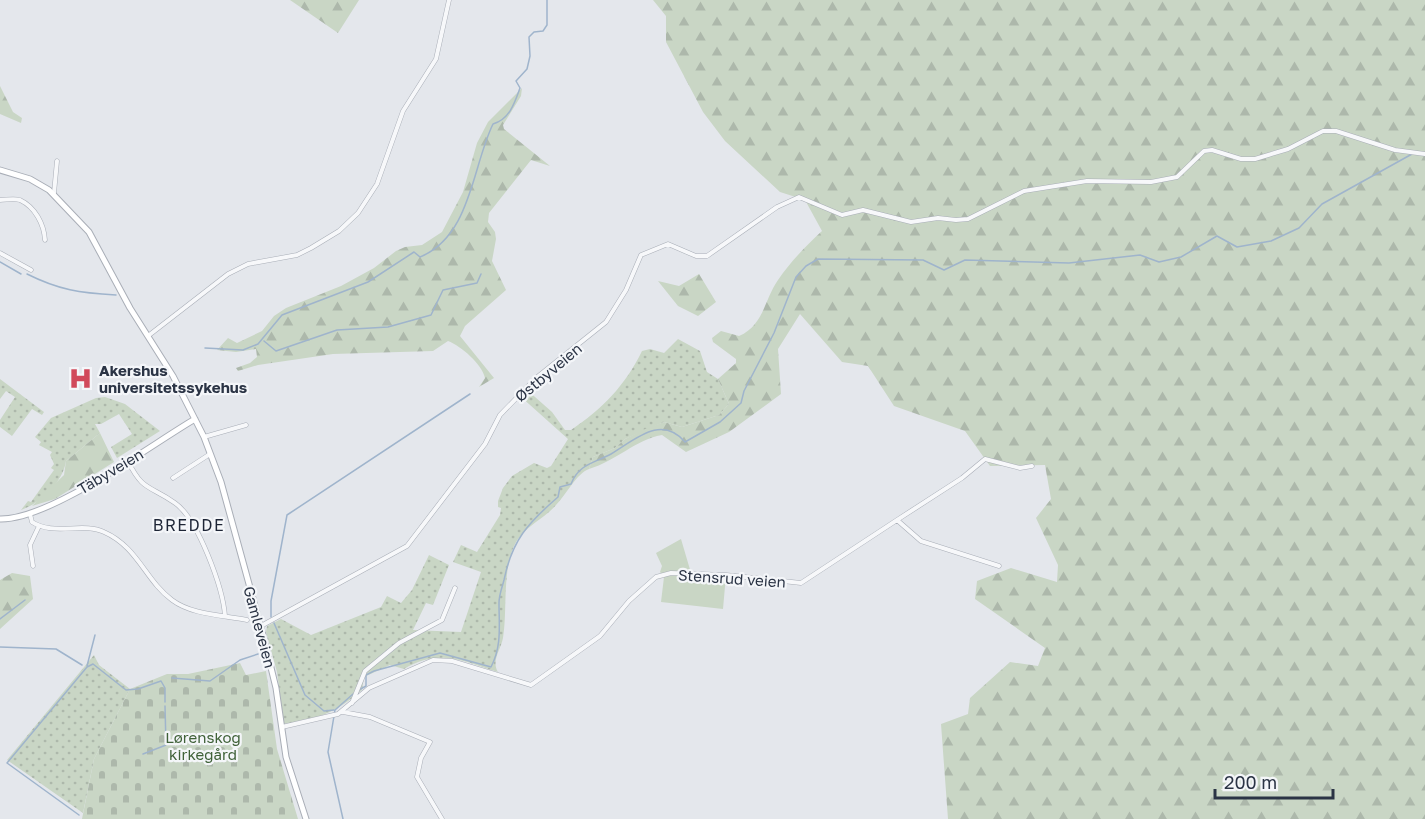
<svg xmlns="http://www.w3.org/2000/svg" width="1425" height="819" font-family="'Golos Text',sans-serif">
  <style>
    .grass { fill: url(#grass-dots) }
    .forest { fill: url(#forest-firs) }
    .cemetery { fill: url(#cemetery-stones) }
    .garden { fill: #c9d6c5 }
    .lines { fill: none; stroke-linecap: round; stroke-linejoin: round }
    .stream { stroke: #9fb4cc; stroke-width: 1.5 }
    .street-casing { stroke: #a9aeb7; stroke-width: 5 }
    .secondary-casing { stroke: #a9aeb7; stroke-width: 7 }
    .street { stroke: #f7f8fa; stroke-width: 4 }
    .secondary { stroke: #fff; stroke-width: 5 }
    .labels { text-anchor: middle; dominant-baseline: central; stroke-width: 4.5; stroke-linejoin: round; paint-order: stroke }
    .poi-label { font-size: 15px; font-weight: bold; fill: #2b3445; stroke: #f4f6f9; text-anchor: start }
    .street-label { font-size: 15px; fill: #2b3445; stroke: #f4f6f9 }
    .park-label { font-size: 15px; fill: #3f6138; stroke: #f4f6f9 }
    .neighbourhood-label { font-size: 16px; letter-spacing: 1.5px; fill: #1d2536; stroke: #f4f6f9 }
  </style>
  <defs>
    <pattern id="grass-dots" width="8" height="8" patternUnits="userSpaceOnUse" patternTransform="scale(1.5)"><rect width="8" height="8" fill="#c9d6c5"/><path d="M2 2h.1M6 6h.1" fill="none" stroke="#adb8ab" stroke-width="1.8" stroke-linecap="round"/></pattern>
    <pattern id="forest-firs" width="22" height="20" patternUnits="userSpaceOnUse" patternTransform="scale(1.5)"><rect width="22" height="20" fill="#c9d6c5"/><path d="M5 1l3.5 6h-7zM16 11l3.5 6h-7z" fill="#adb8ab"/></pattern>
    <pattern id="cemetery-stones" width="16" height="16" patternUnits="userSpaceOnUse" patternTransform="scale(1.5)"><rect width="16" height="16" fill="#c9d6c5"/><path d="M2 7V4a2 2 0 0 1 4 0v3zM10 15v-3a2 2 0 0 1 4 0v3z" fill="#adb8ab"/></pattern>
  </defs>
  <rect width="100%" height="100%" fill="#e4e7ec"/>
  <path class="grass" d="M678,339L700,351L707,372L718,379L729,404L719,415L682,427L664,422L625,439L615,448L593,457L589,469C577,473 566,495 556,505C545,518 528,525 518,539C501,564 508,609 503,638C501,649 491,661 498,672C462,661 440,648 404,669L390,665L364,677L362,690C335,713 319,719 284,724L277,672L266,632L267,626L281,619L311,635L381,607L387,596L401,603L412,590L429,555L449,565L433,605L426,603L413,630L461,632L481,572L453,562L461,545L477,552L500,515L501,508L498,507V501L503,488L512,476L534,463L547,468L551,466L568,439L520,396L526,389L552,412L565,430H571C602,409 625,386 642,351L650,349L664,353Z
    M0,379L44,412L42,415L32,409L12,436L0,427V420L15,397L6,391L0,399Z
    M105,397L125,404L160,431L117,458L111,447L132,434L119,414L101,424H95L100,433L66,461C63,482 41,503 21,510L28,501L31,502L54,470L51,468L54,464L50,455L52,452L39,445L41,442L35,437L51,418L96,398Z
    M94,655L99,665L130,689L94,759L83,813L7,760Z"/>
  <path class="forest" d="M290,0H359L338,33Z
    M653,0H1425V819H948L941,724L968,714L970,698L1010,662L1038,666L1045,648L975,599L977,581L1011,568L1057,582L1058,565L1036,518L1051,499L1045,465L990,466L965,431L894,406L868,366L842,362L800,314L778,349L781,394L729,432L686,452L662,435C635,440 616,461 589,469L593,457L615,448L625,439L645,429L664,422L682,427L719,415L729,404L718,379L736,363V359L713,342L712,338L721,331L739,336C764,325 764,300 778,280C791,261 806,246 822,231L805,200L780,192L725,141L703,112L666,42V16Z
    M0,86L13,112L22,118L21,123L0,114Z
    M522,88L521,96L503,125L504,129L550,166L531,160L489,213L488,222L495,232L496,239L492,261L506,290L465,326L460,336L494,378L479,387L485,378C482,364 461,346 448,341L433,351L333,354L258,365L238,371L236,368L250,363L257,357L256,349L236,352L217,350L228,338L237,343L262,331L274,316L286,308L341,286L374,268L396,251L405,247L422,245L442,232L463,192L477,143L488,122Z
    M699,274L716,302L698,316L678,306L658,281L679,286Z
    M100,433L114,462L55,499L32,506L64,475L66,461Z
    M12,573L30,576L33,599L0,629V580Z"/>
  <path class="cemetery" d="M240,663L246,675L266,671L277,749L298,819H82L94,759L130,689L167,674H188Z"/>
  <path class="garden" d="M681,539L691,573L726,575L723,609L661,602L664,577L660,572L662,566L656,553Z"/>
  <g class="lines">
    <path class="stream" d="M0,262L21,274
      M27,274C59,290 80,293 116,295
      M264,341L276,351L337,330L388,327L431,315L443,290L477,283L481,274
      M205,348L243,350L258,344L282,315L368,282L414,252L420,257C471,236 472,167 493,124C510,119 515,102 520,88L516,81L527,69L530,56L529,37L534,32L543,31L547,25V0
      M271,617V601L287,515L470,394
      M0,619L25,600
      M274,623L305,695L324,711L334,710
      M0,647L56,649L82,665
      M87,666L95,635
      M172,678L210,681L240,660L258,654
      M357,691L366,686V675L374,671L440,653L491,667C502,646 499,626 499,603C499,595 502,588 504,580C512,540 528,523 558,497L560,487L571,484C579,464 594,463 611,454C635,440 661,414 685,442L720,422L741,403L744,391L774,333L796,277L806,266L818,259L923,260L944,270L965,260L1069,263L1140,255L1159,262L1181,257L1217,236L1237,247L1271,241L1299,228L1322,204L1412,154
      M143,754L166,745L165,706
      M79,815L7,763L87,667L93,664L126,690L138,689L161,681L165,688V702
      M343,819L328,752L335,710L353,694"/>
    <defs>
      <path id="street" d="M54,193L57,161
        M0,200C6,200 14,198 20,200C35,207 44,224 45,240
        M0,253L31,270
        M148,336L228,274L248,264L297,255L311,248L339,231L358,213L377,184L403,111L436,59L449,0
        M204,437L246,425
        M128,461C143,492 150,485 175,503C198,519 223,588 225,616
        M173,478L210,454
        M30,514L32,522C53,536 83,522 104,532C138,547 145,580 172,600C192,615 223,615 247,620
        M897,520L962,478L985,459L1020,468L1032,466
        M33,566L30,545L39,526
        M261,626L407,546L485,444L500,415L536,378L606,322L626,290L641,255L668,244L696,256H707L777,207L799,197L842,215L863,210L911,222L938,218L956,220L968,219L1024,191L1087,181L1151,182L1177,177L1204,151L1212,150L1241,159H1255L1288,149L1323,131H1336L1395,150L1425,154
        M352,703L365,671L399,643L442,620L455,588
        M343,712L370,717L430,742L421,758L417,777L442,819
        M282,727L338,714L369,688L433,660L452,661L531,685L600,636L629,601L656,577L671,573L726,575L801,583L897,520L921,541L999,566"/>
      <path id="secondary" d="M0,170L30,179L49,190L89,232L130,308L173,376L204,437L221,482L263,635L276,688L286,757L306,819
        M0,519C50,520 149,446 195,419"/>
    </defs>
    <use href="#street" class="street-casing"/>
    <use href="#secondary" class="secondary-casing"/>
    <use href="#street" class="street"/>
    <use href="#secondary" class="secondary"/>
  </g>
  <defs>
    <symbol id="hospital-bare" viewBox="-9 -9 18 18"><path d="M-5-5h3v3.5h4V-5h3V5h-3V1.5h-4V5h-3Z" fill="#d1495b" stroke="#f4f6f9" stroke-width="2.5" paint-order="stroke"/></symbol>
  </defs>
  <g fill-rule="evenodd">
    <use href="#hospital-bare" x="64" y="362" width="33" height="33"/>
  </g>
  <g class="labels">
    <g class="poi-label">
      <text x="99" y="370">Akershus<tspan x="99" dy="17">universitetssykehus</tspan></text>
    </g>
    <g class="street-label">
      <text transform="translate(548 372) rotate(-40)">Østbyveien</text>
      <text transform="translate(110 471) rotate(-31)">Täbyveien</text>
      <text transform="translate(732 578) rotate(4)">Stensrud veien</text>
      <text transform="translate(260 627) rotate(75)">Gamleveien</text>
    </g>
    <g class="park-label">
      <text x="203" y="737">Lørenskog<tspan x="203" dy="17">kirkegård</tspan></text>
    </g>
    <g class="neighbourhood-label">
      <text x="189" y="525">BREDDE</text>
    </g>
  </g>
  <path d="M1215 789v9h118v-9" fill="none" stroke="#2b3445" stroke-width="3"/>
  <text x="1224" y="789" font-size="18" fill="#2b3445" stroke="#f4f6f9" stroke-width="4.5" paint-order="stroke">200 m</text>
</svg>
